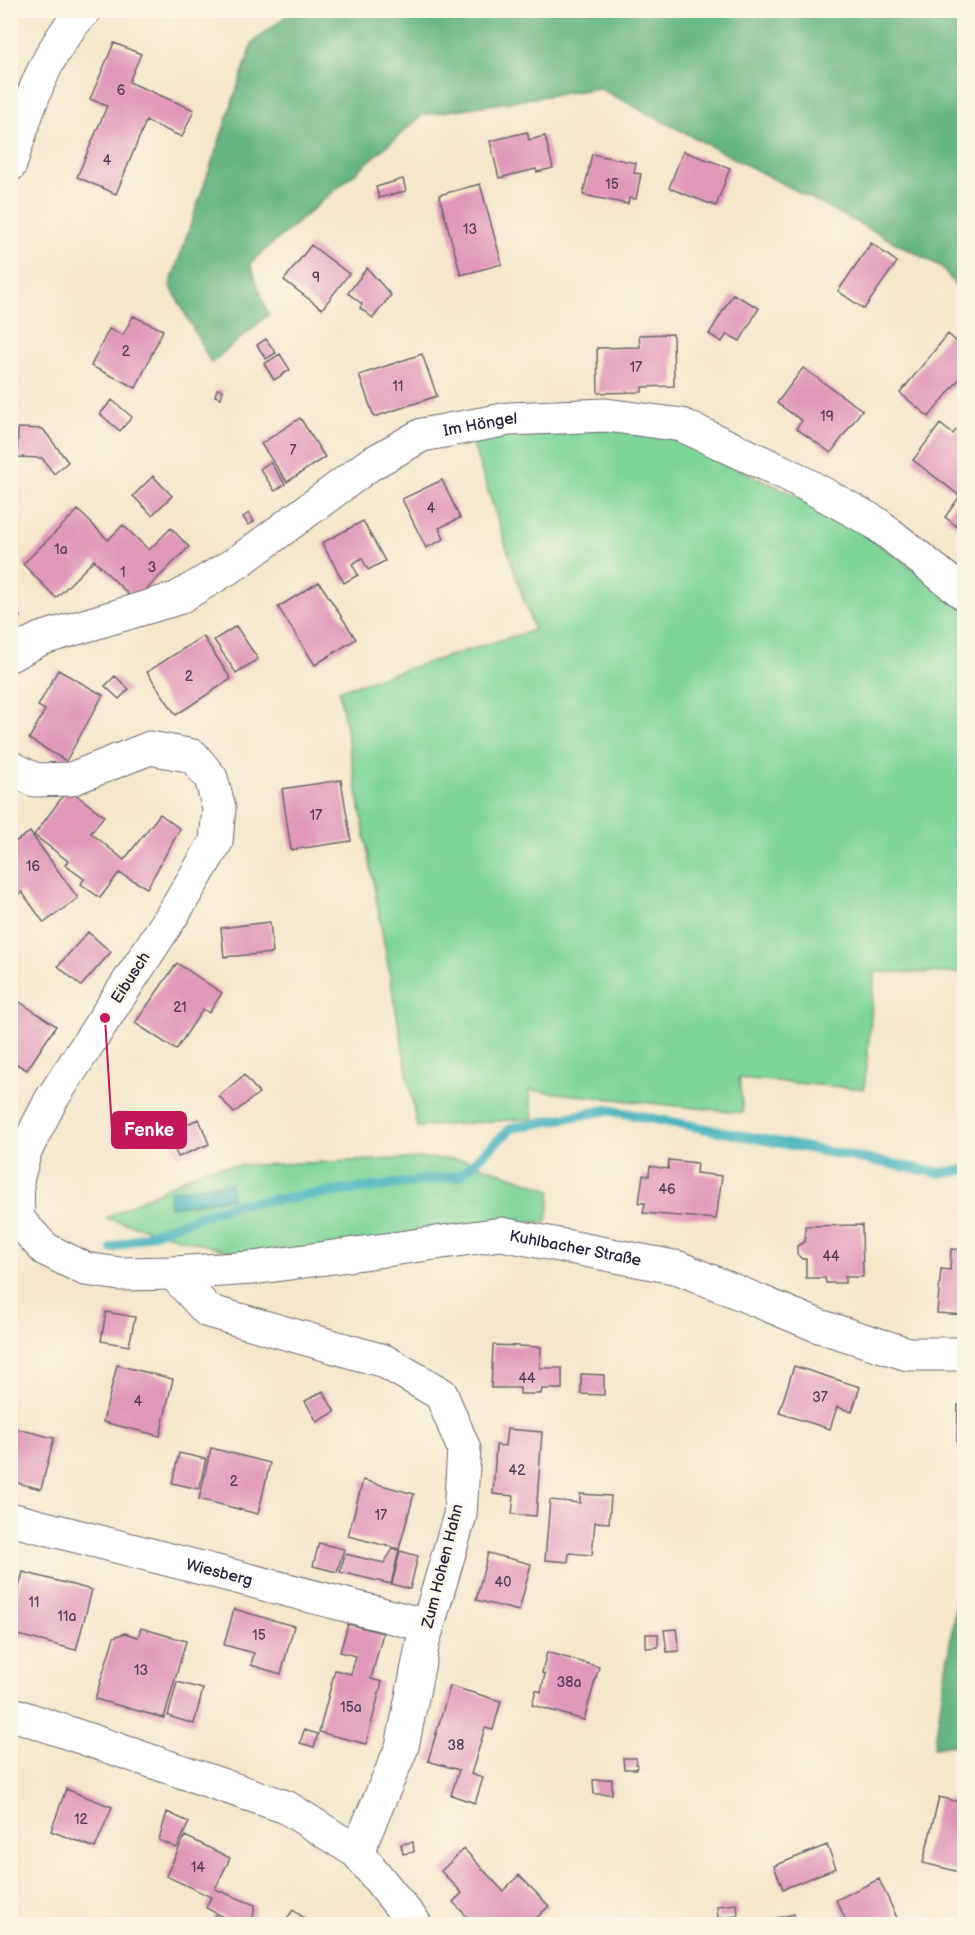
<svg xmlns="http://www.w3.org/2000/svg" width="975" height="1935" font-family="'Balsamiq Sans',sans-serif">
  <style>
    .green { fill: #7ed59a; stroke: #507c6a; stroke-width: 1.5 }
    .forest { fill: #66b682; stroke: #446c5e; stroke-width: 1.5 }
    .water { fill: #42b2bc; stroke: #326a7c; stroke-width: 1.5 }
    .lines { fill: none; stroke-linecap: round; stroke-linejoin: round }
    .stream { stroke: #42b2bc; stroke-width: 10 }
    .building { fill: #e097b9 }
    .minor-casing { stroke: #6c676e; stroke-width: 35 }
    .minor { stroke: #fff; stroke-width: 33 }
    .labels { text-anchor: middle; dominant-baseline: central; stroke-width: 5; stroke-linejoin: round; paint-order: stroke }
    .number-label { font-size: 14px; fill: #523f5a }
    .street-label { font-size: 16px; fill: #22223b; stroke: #fcf5e5 }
    .leader { fill: none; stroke: #c2185b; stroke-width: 2 }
    .callout-dot { fill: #c2185b; stroke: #fcf5e5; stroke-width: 2 }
    .callout { fill: #c2185b; stroke: #c2185b; stroke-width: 2 }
    .callout-label { font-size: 18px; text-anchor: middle; font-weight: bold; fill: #fff }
  </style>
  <rect width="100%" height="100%" fill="#fcf5e5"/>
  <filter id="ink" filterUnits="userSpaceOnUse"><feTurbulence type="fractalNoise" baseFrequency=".0167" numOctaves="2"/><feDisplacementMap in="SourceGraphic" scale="12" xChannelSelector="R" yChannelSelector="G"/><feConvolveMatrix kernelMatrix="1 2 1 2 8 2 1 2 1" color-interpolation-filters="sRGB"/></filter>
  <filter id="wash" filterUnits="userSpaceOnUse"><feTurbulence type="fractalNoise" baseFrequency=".008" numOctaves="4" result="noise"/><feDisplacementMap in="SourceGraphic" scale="24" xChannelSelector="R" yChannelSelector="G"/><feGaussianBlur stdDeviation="1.35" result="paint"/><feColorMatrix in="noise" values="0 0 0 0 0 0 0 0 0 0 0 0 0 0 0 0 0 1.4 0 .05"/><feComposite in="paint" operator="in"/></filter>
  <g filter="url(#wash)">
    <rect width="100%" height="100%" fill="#f4e7cc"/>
    <path class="green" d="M598,427L668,436L827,510L964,602V973L875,972L864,1089L739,1078L743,1113L529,1090L533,1118L417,1127L339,690L534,630L470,436Z
      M423,1158L465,1160L551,1190L547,1222H500L253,1258L106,1218L207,1167Z"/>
    <path class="forest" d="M293,11H964V298L942,267L599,88L423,115L250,263L268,315L211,363L170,285L253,42Z
      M964,1549V1743L934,1748Z"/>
    <path class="water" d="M230,1183L232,1198L170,1207L169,1191Z"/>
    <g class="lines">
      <path class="stream" d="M112,1248L232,1205L459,1176L512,1128L607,1110L939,1173L964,1170"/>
    </g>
    <g id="blocks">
      <path class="building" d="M114,43L141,54L129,82L194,110L182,137L146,121L116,194L77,177L107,106L90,99Z
        M527,132L529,140L545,136L553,168L537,172L536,169L499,178L490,141Z
        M683,151L730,168L716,206L669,188Z
        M592,154L636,163L634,173L641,174L636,199L629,198L628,204L583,195Z
        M403,179L406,191L379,198L376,187Z
        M480,184L502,264L461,275L439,195Z
        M871,243L897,262L864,309L838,291Z
        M311,245L349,274L322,309L284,280Z
        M367,268L391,295L373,318L360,308L362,304L348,293Z
        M733,294L759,308L740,341L727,334L722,342L709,334Z
        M133,316L163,330L136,388L91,366L109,329L123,335Z
        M673,334L674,386L642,387V392L598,393L597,348L640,347L639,335Z
        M948,334L964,348V373L929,417L900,393Z
        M266,339L276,353L266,359L257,345Z
        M280,354L290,370L274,380L264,364Z
        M422,354L437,396L374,417L359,375Z
        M803,368L862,410L831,453L796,428L802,421L777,403Z
        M217,389L223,390L221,398L215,396Z
        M112,400L132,417L120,431L100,414Z
        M300,418L325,457L287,482L261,444Z
        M940,424L953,434L956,430L964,436V532L945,517L960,496L913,460Z
        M18,428L43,429L68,462L54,474L42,458L17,457Z
        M270,462L285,484L275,491L260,469Z
        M153,476L172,496L152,515L133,496Z
        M442,480L460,518L439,528L444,539L426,548L402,499Z
        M78,510L108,540L123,525L149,550L171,528L189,547L135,601L94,560L56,598L23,564Z
        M249,513L254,522L248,525L243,517Z
        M363,521L385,561L368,570L362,558L352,564L358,575L344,583L322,543Z
        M319,582L356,639L315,665L278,607Z
        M10,599L20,617L10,622Z
        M236,626L258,659L236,673L214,640Z
        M203,636L231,679L176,715L147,672Z
        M58,670L103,695L66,761L29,739L45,710L38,706Z
        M115,676L129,689L119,699L105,686Z
        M341,780L351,841L291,850L282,789Z
        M68,789L104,816L91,833L124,860L160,814L180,829L147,888L119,873L100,898L81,884L84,879L65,865L68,861L34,835Z
        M30,832L78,898L44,923L22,892L16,896L10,887V845Z
        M270,922L273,953L224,957L221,928Z
        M88,932L111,952L81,986L58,966Z
        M177,963L222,993L209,1013L203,1009L176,1050L135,1023Z
        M20,1002L56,1026L27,1070L10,1060V1017Z
        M244,1075L259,1093L234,1113L219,1096Z
        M199,1119L209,1144L178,1157L167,1132Z
        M669,1160L697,1163L696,1173L722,1176L716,1219L643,1213L645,1203H639L643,1175L649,1176L650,1166L668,1169Z
        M862,1225L863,1277H845V1283H826L825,1278H806V1259H802L797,1254V1246L805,1241V1226Z
        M951,1249L964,1250V1315L937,1313L941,1269L950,1270Z
        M106,1312L135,1317L129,1346L101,1341Z
        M493,1345L541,1347L540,1368H562V1389H542L541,1394H520V1388H491Z
        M117,1365L173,1379L160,1436L103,1422Z
        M794,1366L860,1387L852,1412L837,1407L830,1429L779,1413Z
        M581,1374L604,1375V1395L581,1394Z
        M323,1391L335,1412L317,1422L305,1401Z
        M958,1405H964V1445H957Z
        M10,1427L54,1438L41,1489L10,1481Z
        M507,1429L542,1432L536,1516L512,1514L514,1496L493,1494L496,1445L505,1446Z
        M211,1448L270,1463L258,1514L199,1499Z
        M179,1453L206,1459L199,1489L172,1483Z
        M363,1480L414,1494L399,1549L348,1536Z
        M580,1494L611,1496L609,1523L595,1522L592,1555L569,1553L568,1562L545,1560L550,1500L580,1503Z
        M319,1543L344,1549L337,1572L313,1566Z
        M393,1549L399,1550L391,1584L340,1572L345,1554L384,1563Z
        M400,1551L418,1556L410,1589L392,1584Z
        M488,1553L531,1564L519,1611L476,1600Z
        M23,1572L92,1590L76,1650L10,1633V1622Z
        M234,1609L294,1626L281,1674L251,1665L254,1653L224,1645Z
        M348,1624L383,1633L371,1679L382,1682L366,1744L319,1732L335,1670L351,1674L356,1656L340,1652Z
        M141,1628L186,1641L164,1718L95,1699L114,1637L125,1633L138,1637Z
        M676,1629L679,1651L667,1652L664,1630Z
        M646,1634H658V1647L646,1648Z
        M547,1652L599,1667L584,1720L532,1705L536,1690L541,1692L545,1674L542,1673Z
        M177,1682L203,1689L194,1724L168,1716Z
        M450,1686L501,1701L493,1730L485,1728L471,1774L483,1778L475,1803L451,1795L459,1770L428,1761Z
        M304,1730L318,1734L314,1747L300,1743Z
        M623,1758H636L637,1769H624Z
        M612,1779V1794H594L593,1780Z
        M66,1789L112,1807L95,1848L51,1831Z
        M939,1797L964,1803V1873L923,1863Z
        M167,1812L189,1822L177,1848L159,1840Z
        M185,1836L230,1858L215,1889L255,1905L252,1924H237L206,1908L211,1897L166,1876Z
        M413,1842L414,1852L403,1854L401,1844Z
        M827,1845L836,1868L783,1889L774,1866Z
        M464,1849L503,1891L519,1875L549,1906L530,1924H474L453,1902L462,1893L441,1871Z
        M879,1879L897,1918L884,1924H848L836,1900Z
        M737,1904L738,1916L718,1918L717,1906Z
        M293,1910L313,1924H283Z
        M794,1914L796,1924H755Z
        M215,1916L233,1924H210Z"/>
    </g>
  </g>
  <g filter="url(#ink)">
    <use href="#blocks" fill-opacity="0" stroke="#6c676e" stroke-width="1.5"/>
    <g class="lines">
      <defs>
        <g id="minor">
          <path d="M10,165C27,111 43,52 85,10"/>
          <path id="s1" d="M10,655L40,639L178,598L238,562L369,465L422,435L509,419L606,415L682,425L789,475L876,523L962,592"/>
          <path id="s2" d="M10,767L35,780L71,779L150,748L193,756L211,778L219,808L216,842L173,914L51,1100L25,1151L17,1180L18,1220L45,1249L85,1269L120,1274L173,1273L253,1268L501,1234L679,1268L819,1326L908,1354H964"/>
          <path d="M173,1273L208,1311L384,1361L441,1394L464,1449L460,1515L423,1642L402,1747L357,1852"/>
          <path id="s3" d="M10,1519L428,1626"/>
          <path d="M10,1713L286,1807L357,1852L415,1924"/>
        </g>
      </defs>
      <use href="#minor" class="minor-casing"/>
      <use href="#minor" class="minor"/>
    </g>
  </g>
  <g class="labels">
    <g class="number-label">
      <text x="121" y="90">6</text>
      <text x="107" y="160">4</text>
      <text x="612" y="184">15</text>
      <text x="470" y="229">13</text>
      <text x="316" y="277">9</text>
      <text x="126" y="351">2</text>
      <text x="636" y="367">17</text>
      <text x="398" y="386">11</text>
      <text x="827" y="416">19</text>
      <text x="293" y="450">7</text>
      <text x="431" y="508">4</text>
      <text x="61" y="549">1a</text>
      <text x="152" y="567">3</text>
      <text x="123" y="572">1</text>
      <text x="189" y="676">2</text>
      <text x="316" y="815">17</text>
      <text x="33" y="866">16</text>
      <text x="180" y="1007">21</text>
      <text x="667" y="1189">46</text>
      <text x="831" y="1256">44</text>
      <text x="527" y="1378">44</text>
      <text x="820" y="1397">37</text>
      <text x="138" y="1401">4</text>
      <text x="517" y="1470">42</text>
      <text x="234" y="1481">2</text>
      <text x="381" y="1515">17</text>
      <text x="503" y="1582">40</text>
      <text x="34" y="1602">11</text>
      <text x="67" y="1616">11a</text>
      <text x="259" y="1635">15</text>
      <text x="141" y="1670">13</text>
      <text x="569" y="1682">38a</text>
      <text x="351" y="1707">15a</text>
      <text x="456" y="1745">38</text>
      <text x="81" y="1819">12</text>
      <text x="198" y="1867">14</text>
    </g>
    <g class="street-label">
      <text stroke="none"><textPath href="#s1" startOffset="531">Im Höngel</textPath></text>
      <text transform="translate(131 978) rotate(-57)">Eibusch</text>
      <text stroke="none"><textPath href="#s2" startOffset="1299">Kuhlbacher Straße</textPath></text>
      <text transform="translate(443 1566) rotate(-76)">Zum Hohen Hahn</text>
      <text stroke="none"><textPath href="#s3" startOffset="216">Wiesberg</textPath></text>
    </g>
  </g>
  <path class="leader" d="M105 1018L112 1130"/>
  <circle class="callout-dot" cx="105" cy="1018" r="6"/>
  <rect class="callout" x="112" y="1112" width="74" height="36" rx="6"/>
  <g class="callout-label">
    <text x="149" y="1136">Fenke</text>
  </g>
  <rect width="975" height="1935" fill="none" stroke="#fcf5e5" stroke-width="36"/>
</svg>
